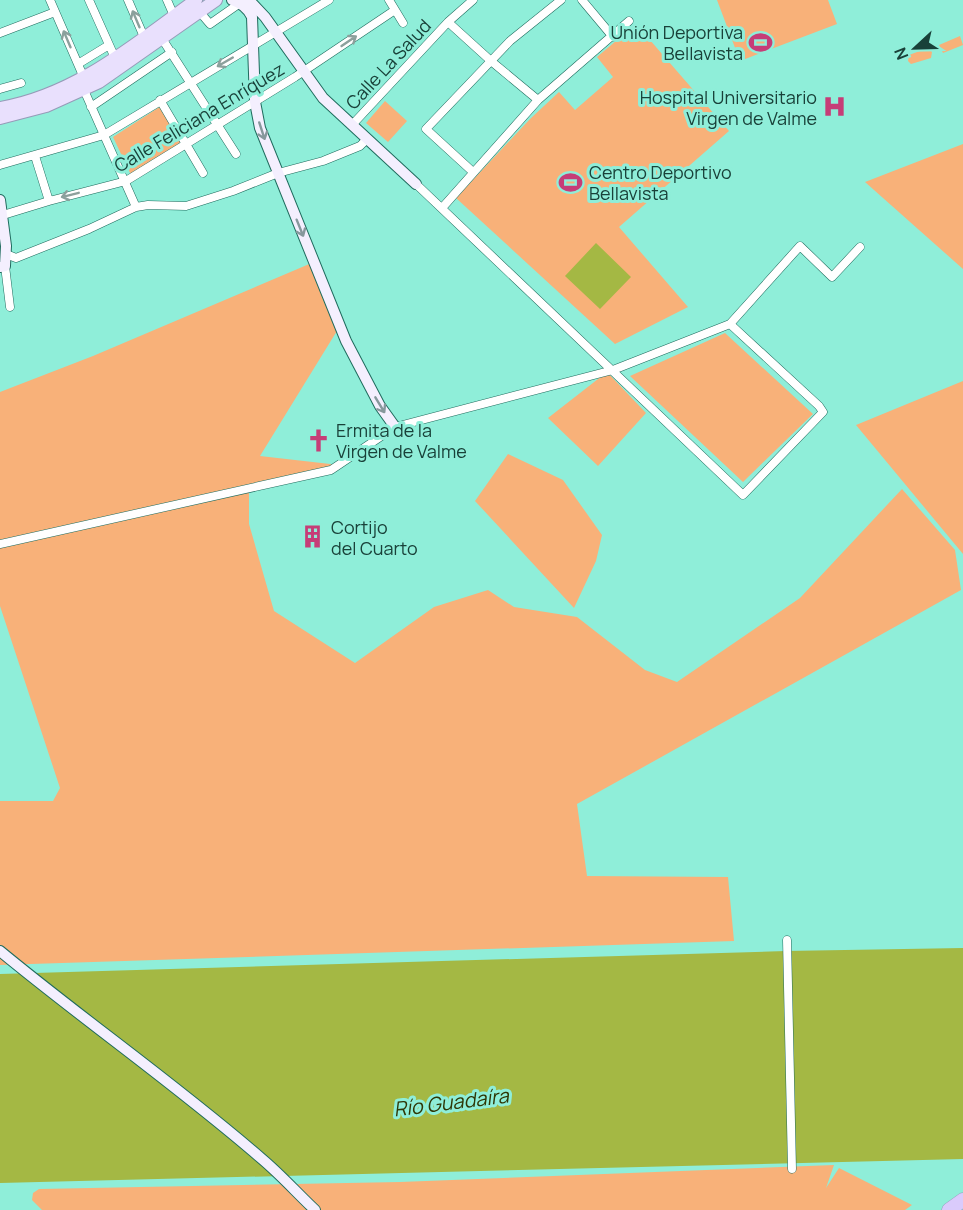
<svg xmlns="http://www.w3.org/2000/svg" width="963" height="1210" font-family="Manrope,sans-serif">
  <style>
    .green { fill: #f8b179 }
    .water { fill: #a4b844 }
    .lines { fill: none; stroke-linecap: round; stroke-linejoin: round }
    .street-casing { stroke: #1f6b5d; stroke-width: 9 }
    .secondary-casing { stroke: #1f6b5d; stroke-width: 12 }
    .primary-casing { stroke: #969bb8; stroke-width: 14 }
    .highway-casing { stroke: #969bb8; stroke-width: 15 }
    .street { stroke: #fff; stroke-width: 8 }
    .secondary { stroke: #f4effe; stroke-width: 10 }
    .primary { stroke: #e9e0fd; stroke-width: 12 }
    .highway { stroke: #dacbfc; stroke-width: 14 }
    .oneway { stroke: #8ca09c }
    .oneway2 { stroke: #86989c }
    .labels { text-anchor: middle; dominant-baseline: central; stroke-width: 6; stroke-linejoin: round; paint-order: stroke }
    .poi-label { font-size: 18px; fill: #194139; stroke: #8feed9; text-anchor: start }
    .street-label { font-size: 18px; fill: #194139; stroke: #8feed9 }
    .water-label { font-size: 20px; font-style: italic; fill: #2f3706; stroke: #8feed9 }
  </style>
  <rect width="100%" height="100%" fill="#8feed9"/>
  <path class="green" d="M717,0H828L837,24L740,61Z
    M636,24L729,131L619,227L688,307L615,344L456,198L530,119L559,92L575,110L613,77L597,57Z
    M960,36L963,45L943,53L939,45Z
    M928,48L932,52L931,58L911,64L908,61L909,55Z
    M385,101L407,121L388,142L366,123Z
    M161,106L184,143L131,175L113,137Z
    M963,144V269L865,182Z
    M314,262L340,326L260,456L339,465L249,488V524L274,611L355,663L434,607L488,590L514,607L577,617L645,670L677,682L800,598L902,489L955,550L961,590L577,804L587,876L728,877L734,941L0,965V801H53L60,788L0,606V392L93,356Z
    M725,333L813,414L743,482L630,376Z
    M607,372L646,413L598,466L548,418Z
    M963,381V554L856,425Z
    M508,454L563,480L602,535L596,561L574,608L475,501Z
    M834,1165L826,1188L839,1168L912,1205L905,1210H42L32,1200L33,1193L39,1189L400,1182Z"/>
  <path class="water" d="M596,243L631,277L600,309L565,276Z
    M963,948V1159L0,1183V974L786,951Z"/>
  <g class="lines">
    <defs>
      <path id="street" d="M50,0L84,78
        M89,0L115,58
        M128,0L144,37
        M167,0L174,16
        M389,0L403,23
        M582,0L613,37
        M204,17L210,24L240,3
        M448,22L491,61L538,100
        M0,33L55,12
        M161,37L236,154
        M78,64L109,45
        M0,89L21,83
        M84,90L136,207
        M160,100L203,173
        M91,107L172,52
        M352,125L448,22L473,0
        M35,156L49,201
        M0,165L104,135L329,0
        M473,172L426,129L510,41L561,0
        M416,184L743,495L823,412L819,406L730,324
        M442,208L538,100L629,21
        M0,216L49,201L126,181L295,77L395,10
        M6,254L16,258L89,229L136,207L148,205L186,206L233,191L278,173L323,161L360,146L367,139
        M5,266L10,307
        M0,544L331,470L395,427L613,370L730,324L800,246L832,277L860,247
        M787,940L792,1169"/>
      <path id="secondary" d="M232,0C241,3 248,8 252,17L255,102L260,128L346,341L380,406L395,427
        M249,0L265,17L323,98L416,184
        M0,200L6,246L5,266L0,267
        M0,951C86,1022 178,1086 262,1159C281,1175 297,1193 315,1210"/>
      <path id="primary" d="M0,108C76,95 135,44 196,0
        M0,118L46,106L99,82L216,0"/>
      <path id="highway" d="M949,1210L963,1200"/>
    </defs>
    <use href="#street" class="street-casing"/>
    <use href="#secondary" class="secondary-casing"/>
    <use href="#primary" class="primary-casing"/>
    <use href="#highway" class="highway-casing"/>
    <use href="#street" class="street"/>
    <use href="#secondary" class="secondary"/>
    <use href="#primary" class="primary"/>
    <use href="#highway" class="highway"/>
  </g>
  <defs><path id="oneway-shaft" d="M-6 0H5M1.5-3L5.5 0L1.5 3" fill="none" stroke-width="1.6" stroke-linecap="round" stroke-linejoin="round" transform="scale(1.5)"/></defs>
  <g class="oneway">
    <use href="#oneway-shaft" transform="translate(136 19) rotate(-113)"/>
    <use href="#oneway-shaft" transform="translate(67 39) rotate(-113)"/>
    <use href="#oneway-shaft" transform="translate(349 41) rotate(-34)"/>
    <use href="#oneway-shaft" transform="translate(225 62) rotate(150)"/>
    <use href="#oneway-shaft" transform="translate(70 195) rotate(166)"/>
  </g>
  <g class="oneway2">
    <use href="#oneway-shaft" transform="translate(262 131) rotate(72)"/>
    <use href="#oneway-shaft" transform="translate(300 228) rotate(68)"/>
    <use href="#oneway-shaft" transform="translate(380 405) rotate(59)"/>
  </g>
  <defs>
    <symbol id="stadium-bare" viewBox="-9 -9 18 18"><path d="M0-5a6.5 5 0 1 0 0 10a6.5 5 0 1 0 0-10ZM-3.5-1.8h7v3.6h-7Z" fill="#c63d77" stroke="#8feed9" stroke-width="2.5" paint-order="stroke"/></symbol>
    <symbol id="hospital-bare" viewBox="-9 -9 18 18"><path d="M-5-5h3v3.5h4V-5h3V5h-3V1.5h-4V5h-3Z" fill="#c63d77" stroke="#8feed9" stroke-width="2.5" paint-order="stroke"/></symbol>
    <symbol id="church-bare" viewBox="-9 -9 18 18"><path d="M-1.2-6h2.4v3.5h3.3v2.4h-3.3V6h-2.4V-.1h-3.3v-2.4h3.3Z" fill="#c63d77" stroke="#8feed9" stroke-width="2.5" paint-order="stroke"/></symbol>
    <symbol id="building-bare" viewBox="-9 -9 18 18"><path d="M-4-6H4V6H1V3H-1V6H-4ZM-2.5-4.3h1.7v1.8h-1.7ZM.8-4.3h1.7v1.8H.8ZM-2.5-1h1.7V.8h-1.7ZM.8-1h1.7V.8H.8Z" fill="#c63d77" stroke="#8feed9" stroke-width="2.5" paint-order="stroke"/></symbol>
  </defs>
  <g fill-rule="evenodd">
    <use href="#stadium-bare" x="744" y="26" width="33" height="33"/>
    <use href="#hospital-bare" x="818" y="90" width="33" height="33"/>
    <use href="#stadium-bare" x="554" y="166" width="33" height="33"/>
    <use href="#church-bare" x="302" y="424" width="33" height="33"/>
    <use href="#building-bare" x="296" y="520" width="33" height="33"/>
  </g>
  <g class="labels">
    <g class="poi-label">
      <text x="743" y="32" text-anchor="end">Unión Deportiva<tspan x="743" dy="21">Bellavista</tspan></text>
      <text x="817" y="97" text-anchor="end">Hospital Universitario<tspan x="817" dy="21">Virgen de Valme</tspan></text>
      <text x="589" y="172">Centro Deportivo<tspan x="589" dy="21">Bellavista</tspan></text>
      <text x="336" y="430">Ermita de la<tspan x="336" dy="21">Virgen de Valme</tspan></text>
      <text x="331" y="527">Cortijo<tspan x="331" dy="21">del Cuarto</tspan></text>
    </g>
    <g class="street-label">
      <text transform="translate(388 64) rotate(-47)">Calle La Salud</text>
      <text transform="translate(199 117) rotate(-31)">Calle Feliciana Enríquez</text>
    </g>
    <g class="water-label">
      <text transform="translate(451 1102) rotate(-7)">Río Guadaíra</text>
    </g>
  </g>
  <g transform="translate(915 48) rotate(248)" stroke="#8feed9" stroke-width="4.5" paint-order="stroke">
  <path d="M0-4.5L10 22L0 15L-10 22Z" fill="#194139"/>
  <text y="-9" font-size="16" font-weight="bold" text-anchor="middle" fill="#194139">N</text>
  </g>
</svg>
